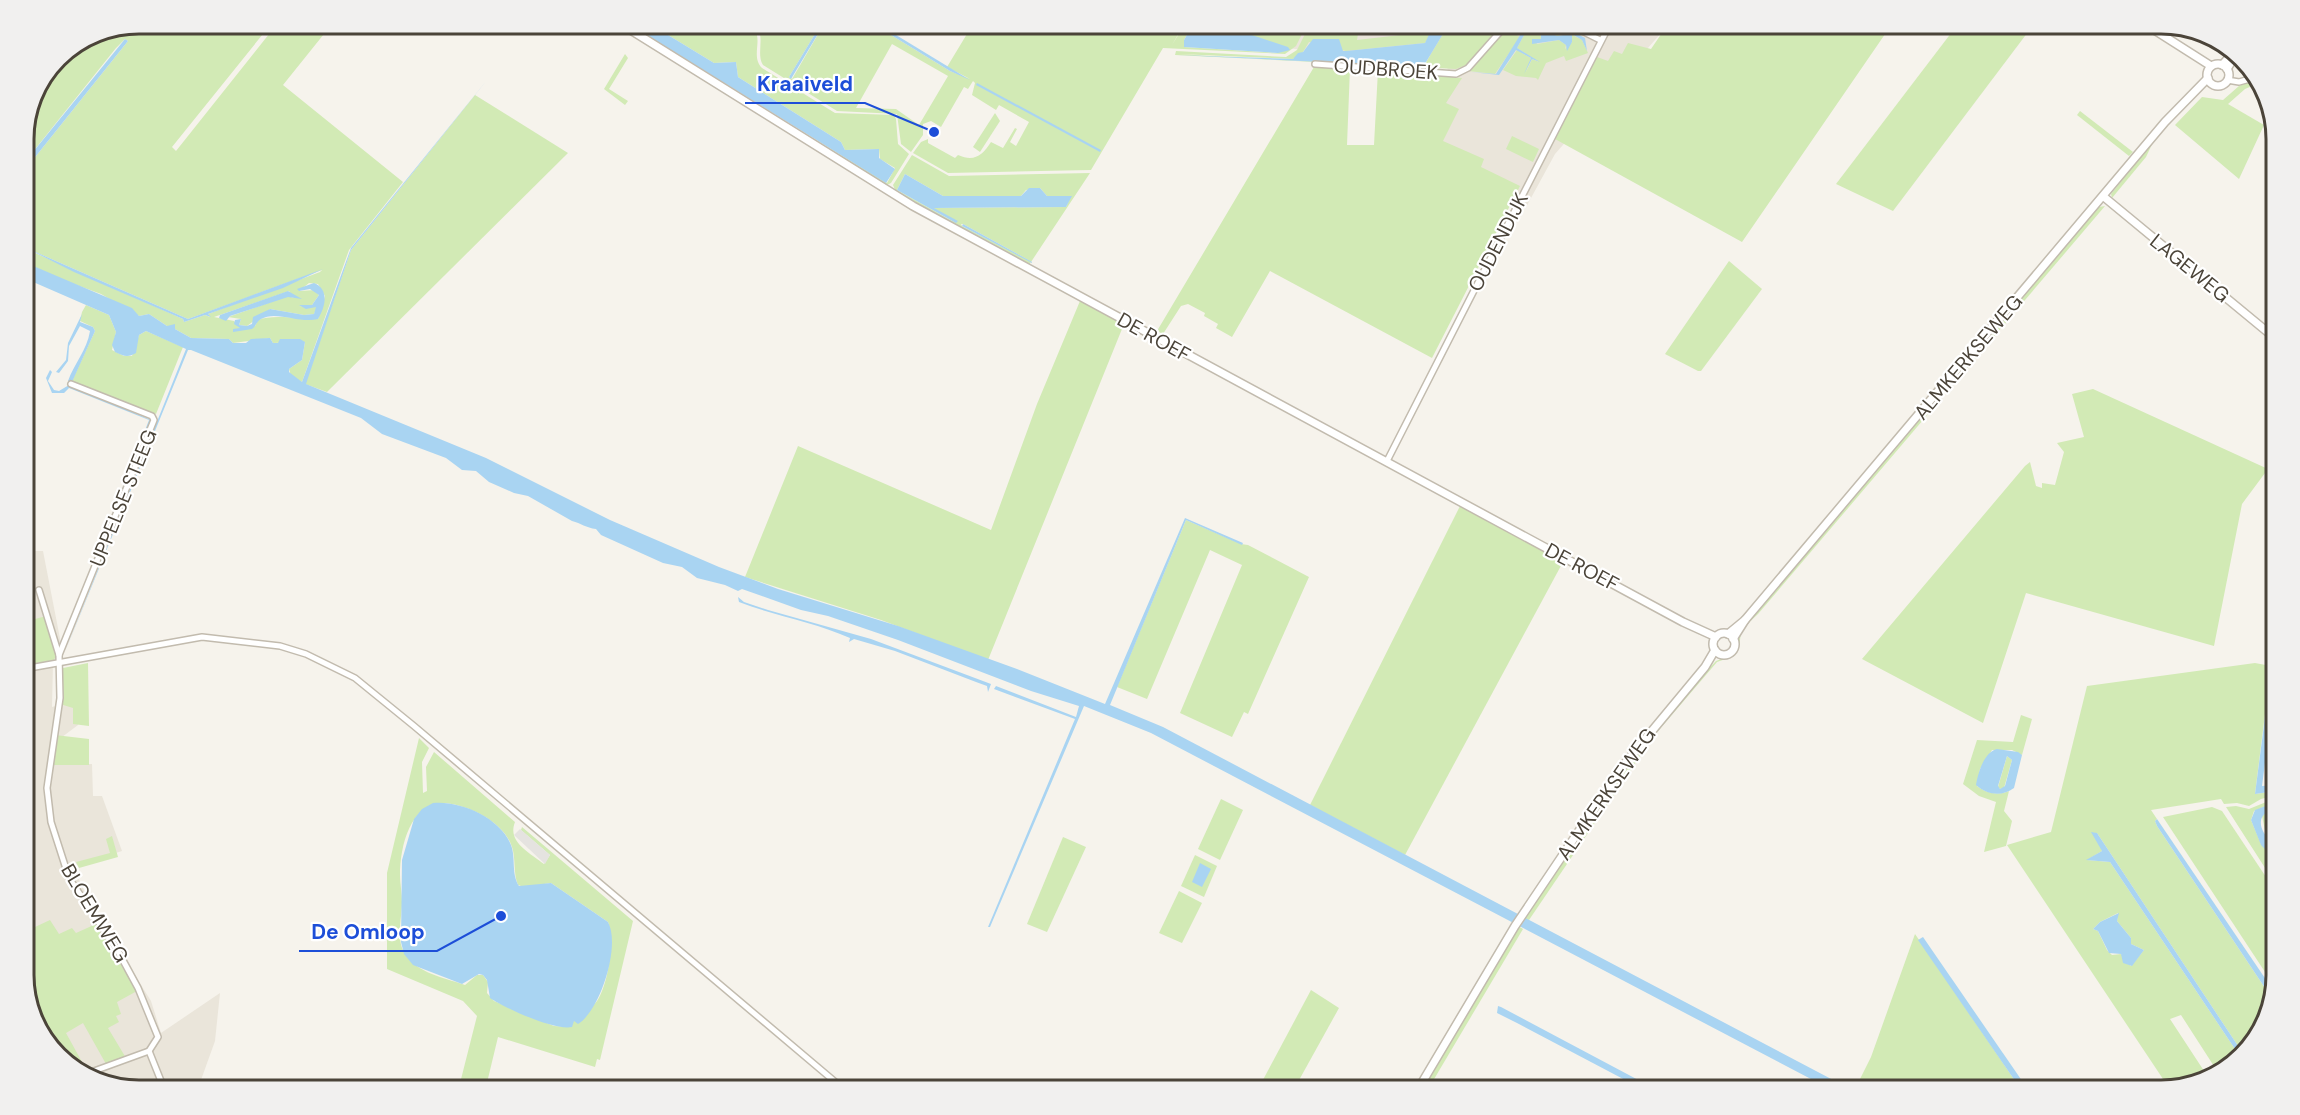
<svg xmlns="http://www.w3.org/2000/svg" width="2300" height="1115" font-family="'DM Sans',sans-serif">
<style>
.residential{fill:#eae5da}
.green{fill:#d2eab5;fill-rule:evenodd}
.parking{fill:#e5e3e0}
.water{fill:#a9d4f2;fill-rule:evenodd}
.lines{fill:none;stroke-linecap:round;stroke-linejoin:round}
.minor-casing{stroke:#c2bbae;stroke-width:8}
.tertiary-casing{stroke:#c2bbae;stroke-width:10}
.minor{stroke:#fff;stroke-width:5}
.tertiary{stroke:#fff;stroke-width:7}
.labels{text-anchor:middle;stroke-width:4.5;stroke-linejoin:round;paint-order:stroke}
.street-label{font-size:20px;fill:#4b4439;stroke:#fff}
.rim{fill:none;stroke:#4b4439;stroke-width:3}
.leader{fill:none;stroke:#1d4ed8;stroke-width:2}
.callout-dot{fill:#1d4ed8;stroke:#fff;stroke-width:2}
.callout-label{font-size:21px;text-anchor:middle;font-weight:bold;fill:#1d4ed8;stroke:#fff;stroke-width:4.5;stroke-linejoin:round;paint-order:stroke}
</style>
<rect width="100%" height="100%" fill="#f6f3ec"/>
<g class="residential">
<polygon points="1218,24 1669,24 1555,154 1525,209 1423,141 1450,91 1446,56 1331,54 1259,44"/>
<polygon points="24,551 43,551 63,654 53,663 52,707 73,701 78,725 58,740 54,764 92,764 93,796 102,796 122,851 73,867 92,907 151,1001 161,1033 220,993 215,1041 197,1091 139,1091 89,1079 44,1040 24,984"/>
</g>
<g class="green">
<path d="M148,24H271L172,147L176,151L277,24H332L283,85L403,182L349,250L302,382L291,376L289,369L302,360L305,342L273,343L270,338L233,343L229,339L191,338L175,329V326H167L149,314L139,316L101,294L63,280L24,262V248L183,319L184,322L205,315L210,317L208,314L320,272L322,270L188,319L24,247V171L128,41L125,39L116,48L24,163V132L58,57L95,33L124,31ZM309,283L318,284L325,296L318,319C300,319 272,314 258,320L255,326L233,331L241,328L234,321L214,317L289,291L294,298L288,296L228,317L241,319L239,325L247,326L270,309L304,315L314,314L317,307L299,306L312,305L319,295L315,290L299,291Z"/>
<path d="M625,24L887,183L895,168L880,159L879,149L845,150L841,142L738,77L736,62L714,63L650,24H689L700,29L755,30C762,42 751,57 762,68L835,113L894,115L896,119L898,144L909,154L891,183L885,186Z"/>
<path d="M693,24H821L789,77L792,79L824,24H873L950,71L970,79L947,67L973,24H1184L1172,45L1185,24H1193L1184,40V47L1278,53L1237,28L1240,24H1307L1296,46L1285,54L1163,48L1091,170L948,173L913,153L921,142L928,139V143L955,158L958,155C974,162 982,156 991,142L1003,148L1015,128L1017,129L1010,142L1016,146L1029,122L999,105L996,110L972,95L975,83L973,81L968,89L964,87L941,127L931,121L923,124V135L911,152L901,144L897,114L837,111L763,65C756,54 765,38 757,27H702ZM892,44L948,76L919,125L896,109L856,108Z"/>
<path d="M1310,24H1316L1313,32L1358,34L1357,40L1409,34L1415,24H1434L1435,27L1425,43L1346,51L1309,42L1303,52L1293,59L1178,54C1260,60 1341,61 1423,67L1449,24H1502L1466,65L1456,69L1175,55L1176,51L1286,57L1297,50Z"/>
<polygon points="1530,24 1553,24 1570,33 1557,36 1540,29 1541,39 1534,39 1537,44 1559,40 1566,45 1565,49 1572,42 1571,34 1582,40 1588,53 1566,61 1564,56 1546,63 1538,80 1536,78 1516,76 1503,70 1517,50 1531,58 1526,72 1532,59 1539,62 1517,48"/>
<polygon points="1572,24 1604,24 1596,35"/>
<polygon points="1668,24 1892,24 1742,242 1555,139 1597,57 1608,61 1614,51 1622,54 1628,43 1651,49"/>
<polygon points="1958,24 2034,24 1893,211 1836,184"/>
<polygon points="1505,28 1520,37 1495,74 1468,71"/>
<polygon points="625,54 628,58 609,89 628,101 625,105 604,89"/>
<polygon points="1314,67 1350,68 1347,145 1374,145 1378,70 1462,78 1446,103 1459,109 1443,141 1484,159 1481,167 1520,186 1432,358 1270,271 1232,337 1216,328 1218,324 1204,316 1205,313 1188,304 1181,306 1163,334 1157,331"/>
<polygon points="2257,78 2259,83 2245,89 2228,104 2264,125 2239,179 2175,125 2202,97 2223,100 2239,86"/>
<polygon points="475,95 568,153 327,392 305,384 351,250"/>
<polygon points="2080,111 2133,152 2129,156 2077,115"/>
<polygon points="995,113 1000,121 980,152 973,147"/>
<polygon points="1512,136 1539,149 1533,162 1506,149"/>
<polygon points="2154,140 2146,157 2112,198 2111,194"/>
<path d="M912,155L949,176L1090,173L1029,265L896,192L893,185ZM905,174L943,196H1021L1026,190L1040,188L1047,196H1071L1066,207L933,208L956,223L897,190ZM961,224H963L1032,262L962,226Z"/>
<polygon points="2105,206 1758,614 1742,629 2099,207"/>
<polygon points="1729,261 1762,289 1701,371 1698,371 1665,354"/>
<polygon points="1080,301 1124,324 988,660 881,620 745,577 798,446 991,530 1037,404"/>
<polygon points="86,305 109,315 116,332 112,350 124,356 132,356 139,335 146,331 183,347 156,414 72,381 95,331 93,327 80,321 82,312"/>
<polygon points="2093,389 2268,469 2242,504 2214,646 2026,593 1983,723 1862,659 2025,466 2030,462 2036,486 2042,488 2042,483 2055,485 2064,452 2057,443 2084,437 2072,394"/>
<polygon points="1460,506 1563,562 1405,855 1310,805"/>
<polygon points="1186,520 1241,544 1248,545 1309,577 1248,714 1244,712 1232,737 1180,713 1242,565 1210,550 1147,699 1117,687"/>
<polygon points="50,615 59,648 54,660 24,665 24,622"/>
<polygon points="1741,632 1739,648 1734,656 1717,662 1653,737 1651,736 1675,704 1716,661 1734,654"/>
<polygon points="88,663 89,726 73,724 73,708 60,704 63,668"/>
<path d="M2255,663L2271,666L2255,794L2276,791V795L2261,799L2249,806L2237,803L2224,804L2221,799L2151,810L2157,819L2155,821L2157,826L2271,997L2266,1020L2252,1029L2255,1037L2242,1052L2097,833L2102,851L2087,860L2110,862L2239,1055L2225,1072L2219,1074L2181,1015L2170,1019L2208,1077L2169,1088L2007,845L2051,832L2087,686ZM2118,913L2117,921L2131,938V944L2144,950L2131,966L2121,954L2112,955L2107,950L2098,931L2093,929L2100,922Z"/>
<path d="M2021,715L2032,719L2022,755L2012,750H1992L1980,769L1977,786C1986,793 1998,796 2009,791L2004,811L2012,821L2006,846L1984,852L1996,802L1979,796L1963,784L1977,740L2013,742Z"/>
<polygon points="55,735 89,739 89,765 51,765"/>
<path d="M419,738L429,748L422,762L423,793L427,791L426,767L434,752L515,822C507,842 529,852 544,864L550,855L521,830L522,827L633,921L600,1060L597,1059L595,1067L498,1037L485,1091H458L477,1016L463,1001L387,969V873ZM446,803C470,806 504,822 512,847C516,859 513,873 518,885L524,887L551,883L608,922C615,940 608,985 597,1001C592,1008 580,1017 572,1022V1027L554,1026L494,1001L487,993L488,982L483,975H477L465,985L459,983C440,977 414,971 404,952C396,939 402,917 402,902C402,893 400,884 400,875C400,845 411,801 446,803Z"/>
<polygon points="1647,742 1649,743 1529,920 1524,918 1635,754"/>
<polygon points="2007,756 2012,760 2004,788 2000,789 1998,787"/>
<polygon points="2276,798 2276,802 2254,811 2251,820 2261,844 2276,860 2276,885 2226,807 2236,806 2249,809"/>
<polygon points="1221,799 1243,810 1220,860 1198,849"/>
<polygon points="2212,807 2222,811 2276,892 2276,972 2270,975 2265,972 2163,817"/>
<polygon points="2276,809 2276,845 2266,835 2262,816 2265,811"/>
<polygon points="112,836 118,857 79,868 76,862 110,853 106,839"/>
<polygon points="1063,837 1086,847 1047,932 1027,924"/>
<polygon points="1195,855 1217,866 1204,897 1181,886"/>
<polygon points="1179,891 1202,903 1182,943 1159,933"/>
<polygon points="28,916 35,927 50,920 59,934 72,928 76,933 96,924 137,991 117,1002 121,1014 116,1016 119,1022 108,1028 126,1058 106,1064 83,1023 66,1033 87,1071 81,1073 44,1040 24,984 24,918"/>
<polygon points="1518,926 1523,929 1427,1091 1420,1091"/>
<polygon points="1915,934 2022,1091 1854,1091 1871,1057"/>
<polygon points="1311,990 1339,1008 1293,1091 1257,1091"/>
</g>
<polygon class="parking" points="520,829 550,855 545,864 514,835"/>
<g class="water">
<polygon points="629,24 650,24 714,63 736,62 738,77 841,142 845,150 879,149 879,158 895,169 886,183"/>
<polygon points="821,24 824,24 791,79 789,77"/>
<polygon points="873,24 878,24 970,80 950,71"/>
<polygon points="1193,24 1240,24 1237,30 1288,47 1290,50 1278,53 1184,47 1184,40"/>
<polygon points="1434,24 1449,24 1423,67 1178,55 1293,59 1298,53 1303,52 1313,39 1339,39 1343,51 1346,51 1425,43"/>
<polygon points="1527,24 1530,24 1517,48 1540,62 1532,59 1524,74 1531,58 1516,50 1499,75 1471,72 1496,74"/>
<polygon points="1553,24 1560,24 1585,38 1587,51 1582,40 1572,34 1572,42 1567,51 1566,45 1559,40 1532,44 1532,39 1541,39 1541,28 1557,36 1569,34"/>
<polygon points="125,39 128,41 24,171 24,163"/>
<path d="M487,80L351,250L306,384L486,458L610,520L719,567L778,589L898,626L1017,669L1105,704L1185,518L1243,543L1242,545L1186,520L1110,705L1163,727L1854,1091L1830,1089L1151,733L1084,706L990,927H988L1075,719L994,689L996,686L1076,717L1079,706L1031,691L898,640L828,616L801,610L742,589L738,591L725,585L697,578L682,567L663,563L601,535L596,529C586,528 581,523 572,521L528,496L514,493L489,482L476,471L462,470L446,458L382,434L361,418L191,350H188L65,652L186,349L146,331L139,335L136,353C128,358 123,356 115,352L112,345L116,332L109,315L24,278V262L132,308L139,316L149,314L167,326L175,324V329L191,338L229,339L233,343H246L251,339L270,338L273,343H278L280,339H300L305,342L302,360L289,369V372L302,382L351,248Z"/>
<polygon points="977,83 1101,150 1100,152 976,85"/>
<polygon points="905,174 943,196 1021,196 1029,188 1040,188 1047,196 1072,196 1066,207 934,208 958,221 956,223 897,190"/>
<polygon points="963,224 1032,262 1032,263 962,226"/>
<polygon points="24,247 188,319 323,269 283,288 208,314 211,317 205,315 184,322 183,319 74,272"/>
<path d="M314,283C329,289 326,306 318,319C300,324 276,310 261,319C257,321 256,326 252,329L233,332V329L240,328L234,324L235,320L241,319L239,325L247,326L252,324L253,317L270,309L304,315L314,314L316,307L306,309L299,305H312L319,295L310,289L299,291L297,289Z"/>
<polygon points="288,291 302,299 288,297 230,316 226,321 219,318 220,315"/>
<path d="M82,314L80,322L93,327L95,331L72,382L68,381C74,364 87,350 90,331L80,326L69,346L68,361L59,373L56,372L66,360L68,343Z"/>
<polygon points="50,370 52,372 48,381 54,390 59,391 69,385 151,420 62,643 149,420 69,388 64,393 52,393 46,378"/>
<path d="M738,597L744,602L768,610L871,639L991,684L988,692L987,686L976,682L895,651L854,639L849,642L850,638C815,622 775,616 739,602Z"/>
<polygon points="2271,671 2276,671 2276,678 2262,786 2276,785 2276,791 2255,794"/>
<path d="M1997,749L2018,752L2022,755L2014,788C2002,797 1987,795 1976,785C1978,773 1984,752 1997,749ZM2007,756L2012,760L2005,786L2000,789L1998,786Z"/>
<path d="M2276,802V809C2252,813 2260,835 2276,845V860L2261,845L2251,820L2255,810Z"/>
<path d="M433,803C460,800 501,818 511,845C516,858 511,874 519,886L551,883L608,922C621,946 600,1011 578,1024L574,1021L572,1027C555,1031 505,1008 490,998L487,980L483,975L479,974L462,984L413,965L404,954L401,942L402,860L414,819L422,809Z"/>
<polygon points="2157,819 2273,990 2271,997 2157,826 2155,821"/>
<polygon points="2091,832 2097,833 2242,1052 2239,1055 2110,862 2086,860 2102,851"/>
<polygon points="1200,863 1211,869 1202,887 1192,882"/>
<polygon points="2119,913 2117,921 2131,938 2131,944 2144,950 2132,966 2123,963 2121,954 2109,953 2098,931 2093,929 2100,922"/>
<polygon points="1923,937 2029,1091 2022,1091 1918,940"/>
<polygon points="1498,1006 1501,1007 1659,1091 1646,1091 1517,1023 1497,1013"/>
</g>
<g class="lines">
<defs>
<g id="minor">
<polyline points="1568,24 1600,40"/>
<polyline points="1315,64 1456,74 1468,68 1507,24"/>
<polyline points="2227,80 2239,82 2257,77"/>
<polyline points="71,384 152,416 154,420 59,655 60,698 47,788 51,822 69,878 119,953 138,988 158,1037 149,1051 83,1075"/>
<polyline points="1387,461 1610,24"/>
<polyline points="39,590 59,655"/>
<polyline points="24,669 202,637 280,646 306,654 355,678 414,726 846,1091"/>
<polyline points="149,1051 165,1091"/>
</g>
<g id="tertiary">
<polyline points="621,24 913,206 1683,622 1716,637"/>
<polyline points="2145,24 2211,66"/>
<polyline points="113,29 141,24"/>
<circle cx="2218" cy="75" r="11"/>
<polyline points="2222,65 2232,54"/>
<polyline points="2227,69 2235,56"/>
<polyline points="2104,197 2276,339"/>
<polyline points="1745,620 2165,122 2208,78"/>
<circle cx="1724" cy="644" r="11"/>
<polyline points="1728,634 1745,620 1733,639"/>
<polyline points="1417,1091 1515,926 1622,767 1705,667 1715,650"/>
</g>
</defs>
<use href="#minor" class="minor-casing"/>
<use href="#tertiary" class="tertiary-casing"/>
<use href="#minor" class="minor"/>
<use href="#tertiary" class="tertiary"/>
</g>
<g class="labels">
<g class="street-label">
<text transform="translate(1386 69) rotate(4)" y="7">OUDBROEK</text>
<text transform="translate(1498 242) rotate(-63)" y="7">OUDENDIJK</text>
<text transform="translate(2190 268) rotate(39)" y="7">LAGEWEG</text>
<text transform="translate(1154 337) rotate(29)" y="7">DE ROEF</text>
<text transform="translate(1968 357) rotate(-50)" y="7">ALMKERKSEWEG</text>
<text transform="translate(123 498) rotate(-68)" y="7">UPPELSE STEEG</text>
<text transform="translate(1582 567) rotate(28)" y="7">DE ROEF</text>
<text transform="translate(1606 794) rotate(-55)" y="7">ALMKERKSEWEG</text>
<text transform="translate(95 913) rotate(59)" y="7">BLOEMWEG</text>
</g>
</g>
<path d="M0 0H2300V1115H0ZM139 34H2161A105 105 0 0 1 2266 139V975A105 105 0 0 1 2161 1080H139A105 105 0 0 1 34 975V139A105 105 0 0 1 139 34Z" fill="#f1f0ef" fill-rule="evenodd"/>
<path class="rim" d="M139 34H2161A105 105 0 0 1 2266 139V975A105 105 0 0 1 2161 1080H139A105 105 0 0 1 34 975V139A105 105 0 0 1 139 34Z"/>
<path class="leader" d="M934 132L865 103H745M501 916L437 951H299"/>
<g class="callout-dot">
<circle cx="934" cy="132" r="6"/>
<circle cx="501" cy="916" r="6"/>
</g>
<g class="callout-label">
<text x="805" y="91">Kraaiveld</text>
<text x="368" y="939">De Omloop</text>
</g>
</svg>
